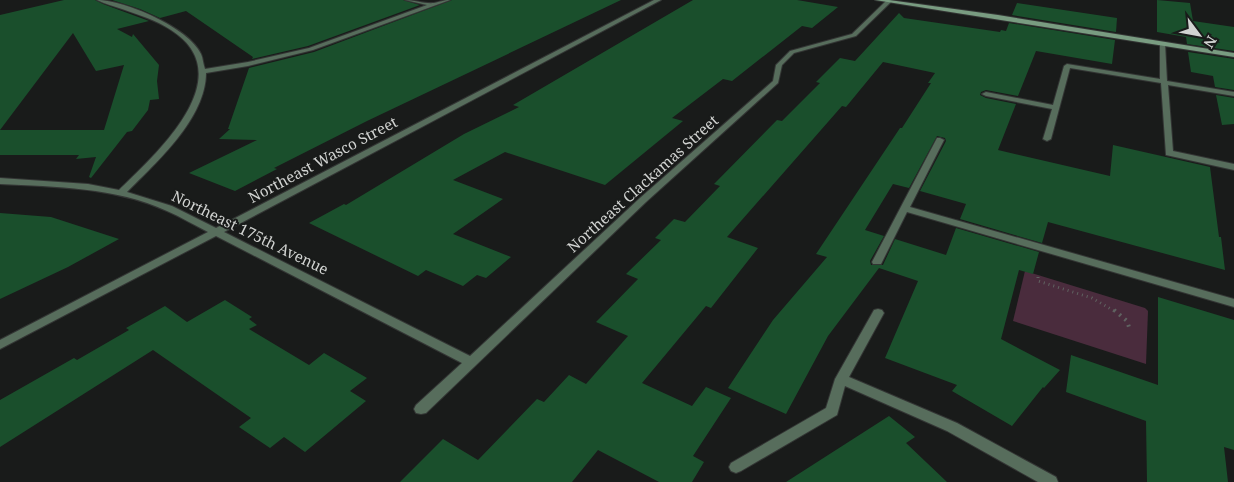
<svg xmlns="http://www.w3.org/2000/svg" width="1234" height="482" font-family="'Noto Serif',serif">
<style>
.green{fill:#4a2c3d}
.building{fill:#1a4f2c}
.lines{fill:none;stroke-linecap:round;stroke-linejoin:round}
.lane-casing{stroke:#333534;stroke-width:2}
.street-casing{stroke:#333534;stroke-width:2}
.secondary-casing{stroke:#333534;stroke-width:2}
.path-far1{stroke:#606261;stroke-width:3;stroke-dasharray:1 4;stroke-linecap:butt}
.path{stroke:#606261;stroke-width:4;stroke-dasharray:2 5;stroke-linecap:butt}
.lane{fill:#576d5c;fill-rule:evenodd}
.street{fill:#576d5c;fill-rule:evenodd}
.secondary{fill:#799c81;fill-rule:evenodd}
.labels{text-anchor:middle;stroke-width:4;stroke-linejoin:round;paint-order:stroke}
.street-label{font-size:15px;fill:#d1d3d1;stroke:#191b1a}
</style>
<rect width="100%" height="100%" fill="#191b1a"/>
<polygon class="green" points="1025,271 1145,308 1148,311 1146,364 1013,321"/>
<g class="building">
<polygon points="64,0 95,0 103,4 149,21 117,29 132,37 133,34 159,65 157,81 159,99 150,100 148,110 132,131 127,132 91,178 89,177 96,157 76,159 79,155 0,155 0,130 104,130 124,65 96,71 73,33 0,130 0,15"/>
<polygon points="112,0 403,0 420,5 308,46 252,59 253,57 186,11 160,18 140,9"/>
<polygon points="452,0 621,0 367,121 274,168 277,169 235,191 189,173 257,140 219,139 230,129 228,129 249,68 314,52"/>
<polygon points="693,0 797,0 838,7 812,28 802,26 732,81 723,79 672,118 683,121 605,185 505,152 453,180 503,199 453,234 511,257 486,278 477,275 463,286 426,270 418,276 309,223 344,204 346,205 464,134 519,107 513,105"/>
<polygon points="1157,0 1190,3 1193,21 1234,27 1234,51 1187,44 1186,37 1157,32"/>
<polygon points="1017,3 1117,18 1116,32 1012,15"/>
<polygon points="899,13 904,18 1000,32 1001,30 1006,31 1009,23 1115,40 1112,64 1036,51 1018,96 986,90 981,92 980,95 986,98 1016,104 998,150 1110,176 1113,145 1210,167 1219,237 1221,237 1225,270 1048,222 1042,243 960,219 966,204 920,191 946,141 945,138 937,136 909,188 893,184 865,230 884,236 870,261 871,265 883,265 895,239 946,255 956,228 1039,252 1033,274 1019,270 1001,339 1060,370 1044,388 1043,387 1012,426 952,391 957,385 885,358 918,281 879,268 828,336 786,414 728,388 773,320 827,257 816,254 900,128 902,128 931,83 928,83 935,73 883,62 846,107 842,106 727,237 758,248 711,308 706,306 642,383 692,406 706,387 731,398 693,456 704,462 692,482 659,482 598,450 572,482 400,482 443,439 478,460 537,399 544,402 569,375 586,384 628,336 596,322 638,279 626,274 661,240 655,238 674,219 685,222 720,186 714,184 777,120 782,121 820,83 816,82 840,58 855,61"/>
<polygon points="1188,52 1234,59 1234,90 1215,87 1213,76 1191,72"/>
<polygon points="1216,95 1234,98 1234,124 1222,125"/>
<polygon points="0,213 51,217 119,239 68,267 0,299"/>
<polygon points="1158,297 1234,320 1234,450 1224,447 1228,482 1147,482 1146,421 1066,392 1071,355 1158,385"/>
<polygon points="225,300 252,317 249,319 257,325 249,329 309,365 324,353 367,378 350,391 366,401 305,452 284,437 270,448 239,427 251,418 153,350 0,447 0,400 74,358 77,360 129,330 126,328 165,306 187,322"/>
<polygon points="889,416 915,437 906,443 947,482 786,482"/>
</g>
<g class="lines">
<defs>
<g id="lane">
<polygon points="1160,42 1165,43 1167,81 1234,92 1234,96 1168,85 1173,151 1234,164 1234,170 1166,155 1161,83 1070,68 1051,139 1047,141 1043,139 1052,109 986,96 982,94 986,92 1053,105 1064,66 1067,64 1160,79"/>
<polygon points="937,138 940,138 944,140 910,207 1234,299 1234,307 907,212 881,264 873,264 872,262"/>
<polygon points="878,309 882,310 884,313 849,377 957,423 1056,477 1058,482 1038,482 947,431 845,386 837,415 741,471 736,473 731,471 729,467 731,463 826,408 835,379 874,310"/>
</g>
<path id="street" d="M97,0C125,0 189,28 201,54C203,58 203,64 205,69L248,62L309,48L427,5L405,0C414,0 425,4 434,3C440,2 443,0 450,0L313,50L248,66L206,73C206,118 157,162 127,192L172,206L216,228L654,0H661L224,232L470,356L640,198L773,81L776,65L790,51L852,34L887,0L892,1L856,36L794,53L782,65L778,83L646,202L426,413L421,414L416,413L414,409L416,405L462,363L216,236L0,349V340L208,232C194,225 181,217 167,211C115,187 56,187 0,184V178L88,184L119,190C156,154 243,76 171,30C156,20 139,15 122,9C114,6 105,4 97,0Z"/>
<polygon id="secondary" points="875,0 889,0 998,15 1234,53 1234,57"/>
</defs>
<use href="#lane" class="lane-casing"/>
<use href="#street" class="street-casing"/>
<use href="#secondary" class="secondary-casing"/>
<polyline class="path-far1" points="1038,277 1038,281 1092,298 1116,312"/>
<polyline class="path" points="1114,310 1127,321 1130,330"/>
<use href="#lane" class="lane"/>
<use href="#street" class="street"/>
<use href="#secondary" class="secondary"/>
</g>
<g class="labels">
<g class="street-label">
<text transform="translate(323 160) rotate(-28)" y="5">Northeast Wasco Street</text>
<text transform="translate(643 184) rotate(-42)" y="5">Northeast Clackamas Street</text>
<text transform="translate(250 233) rotate(26)" y="5">Northeast 175th Avenue</text>
</g>
</g>
<g transform="translate(1199 35) rotate(122)" stroke="#191b1a" stroke-width="4" paint-order="stroke">
<path d="M0-4L9 19L0 12L-9 19Z" fill="#d1d3d1"/>
<text y="-8" font-size="14" font-weight="bold" text-anchor="middle" fill="#d1d3d1">N</text>
</g>
</svg>
